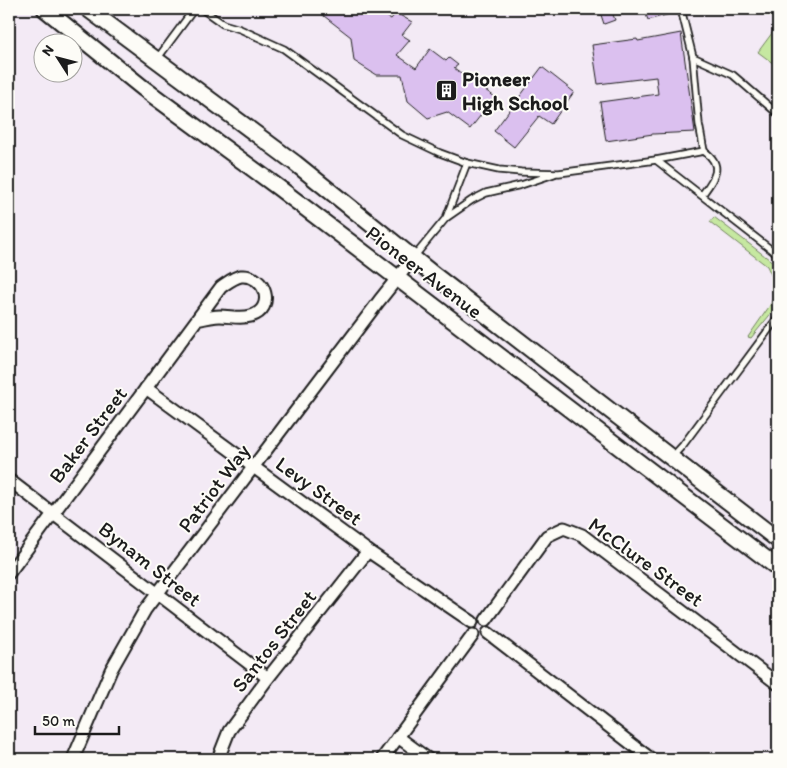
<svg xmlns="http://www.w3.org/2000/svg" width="787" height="768" font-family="Itim,sans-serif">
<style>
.green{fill:#c6e8a1;stroke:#71825e}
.building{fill:#dbc0ef;stroke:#1c1c1c}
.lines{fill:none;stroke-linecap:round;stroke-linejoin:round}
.service-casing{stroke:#1c1c1c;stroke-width:9}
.minor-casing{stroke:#1c1c1c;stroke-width:15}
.tertiary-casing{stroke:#1c1c1c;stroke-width:19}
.service{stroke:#fdfcf7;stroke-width:5.5}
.minor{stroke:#fdfcf7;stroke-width:11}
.tertiary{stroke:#fdfcf7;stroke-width:15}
.labels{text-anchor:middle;stroke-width:4;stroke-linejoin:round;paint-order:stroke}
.poi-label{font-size:21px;font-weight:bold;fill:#1c1c1c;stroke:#fdfcf7;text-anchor:start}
.street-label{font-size:21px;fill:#1c1c1c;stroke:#fdfcf7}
</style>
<rect width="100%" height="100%" fill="#f3eaf5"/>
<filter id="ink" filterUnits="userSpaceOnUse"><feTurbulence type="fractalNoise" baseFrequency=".02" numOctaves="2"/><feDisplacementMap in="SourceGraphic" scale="10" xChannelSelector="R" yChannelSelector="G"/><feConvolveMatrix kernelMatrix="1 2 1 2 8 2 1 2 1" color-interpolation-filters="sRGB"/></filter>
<g filter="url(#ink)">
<g class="green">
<polygon points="778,25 778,67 758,52"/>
<polygon points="714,217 778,266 778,305 751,338 748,337 771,304 775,291 773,279 767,266 710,222"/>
</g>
<g class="building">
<polygon points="315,9 375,9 391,19 396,13 412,22 402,35 410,40 397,55 416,68 430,49 446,61 449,58 458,65 454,68 495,97 470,129 447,112 428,118 408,101 402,75 376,75 354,61 351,37"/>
<polygon points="599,9 611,9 615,20 604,24"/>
<polygon points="644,9 676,9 677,12 648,20"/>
<polygon points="681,33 695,132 653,134 606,141 600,102 658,94 656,77 598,84 592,45 637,39 638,41"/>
<polygon points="542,67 574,92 551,124 539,116 514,147 494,131"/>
</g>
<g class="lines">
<defs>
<g id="service">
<polyline points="202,9 223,24 240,29 284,49 402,135 440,153 467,163 499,170 521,172 559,173 656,160 778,255"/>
<polyline points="681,9 693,57 699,124 704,151"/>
<polyline points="693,57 733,75 778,114"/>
<polyline points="157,59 194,9"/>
<path d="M656,160L704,151C725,166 714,179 702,195"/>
<polyline points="446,218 472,200 486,193 521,185 554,174"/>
<polyline points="414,257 446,218 467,163"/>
<polyline points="672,457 683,445 778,317"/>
</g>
<g id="minor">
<polyline points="146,388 368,551 472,622"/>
<polyline points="9,480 268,678"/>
<path d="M9,573L221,287C227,283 234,277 241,276C266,274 276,309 251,316C241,319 230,316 220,316C213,316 205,318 197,320"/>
<polyline points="486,620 547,536 564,528 582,535 778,684"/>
<polyline points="488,633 651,759"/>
<polyline points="398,737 428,759"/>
<polyline points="73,759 111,670 145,610 379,301 414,257"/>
<polyline points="218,759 229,731 268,678 368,551"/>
<polyline points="382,759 473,635"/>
</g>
<g id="tertiary">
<polyline points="45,9 143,88 279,188 778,568"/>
<polyline points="88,9 295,163 433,274 778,540"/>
</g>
</defs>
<use href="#service" class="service-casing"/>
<use href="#minor" class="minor-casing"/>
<use href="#tertiary" class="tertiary-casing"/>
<use href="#service" class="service"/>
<use href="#minor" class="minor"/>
<use href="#tertiary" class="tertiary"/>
</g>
</g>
<defs>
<symbol id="building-square" viewBox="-11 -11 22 22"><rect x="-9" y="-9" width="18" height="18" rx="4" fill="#1c1c1c" stroke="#fdfcf7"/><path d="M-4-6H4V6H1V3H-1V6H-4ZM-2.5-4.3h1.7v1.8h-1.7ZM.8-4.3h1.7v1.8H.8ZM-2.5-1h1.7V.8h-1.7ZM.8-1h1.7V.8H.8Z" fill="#fff"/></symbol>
</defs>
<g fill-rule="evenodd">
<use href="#building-square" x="434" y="78" width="25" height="25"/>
</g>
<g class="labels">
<g class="poi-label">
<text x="462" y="86">Pioneer<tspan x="462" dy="24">High School</tspan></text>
</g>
<g class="street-label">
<text transform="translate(424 272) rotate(37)" y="7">Pioneer Avenue</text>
<text transform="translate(88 435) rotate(-53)" y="7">Baker Street</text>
<text transform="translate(214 488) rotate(-53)" y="7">Patriot Way</text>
<text transform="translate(319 491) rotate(36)" y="7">Levy Street</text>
<text transform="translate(646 562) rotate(36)" y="7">McClure Street</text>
<text transform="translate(150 564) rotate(38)" y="7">Bynam Street</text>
<text transform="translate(274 641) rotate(-52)" y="7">Santos Street</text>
</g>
</g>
<rect width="787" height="768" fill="none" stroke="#fdfcf7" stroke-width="30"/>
<rect x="15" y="15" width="757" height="738" fill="none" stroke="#1c1c1c" stroke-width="2" filter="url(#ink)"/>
<g transform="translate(58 58) rotate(306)"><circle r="24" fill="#fdfcf7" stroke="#a3a29f"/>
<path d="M0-4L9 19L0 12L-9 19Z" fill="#1c1c1c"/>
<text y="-8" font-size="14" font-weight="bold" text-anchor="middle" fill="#1c1c1c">N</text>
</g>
<path d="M35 726v8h84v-8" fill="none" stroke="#1c1c1c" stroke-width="2.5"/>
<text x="42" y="726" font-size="15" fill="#1c1c1c" stroke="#fdfcf7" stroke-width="4" paint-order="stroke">50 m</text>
</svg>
